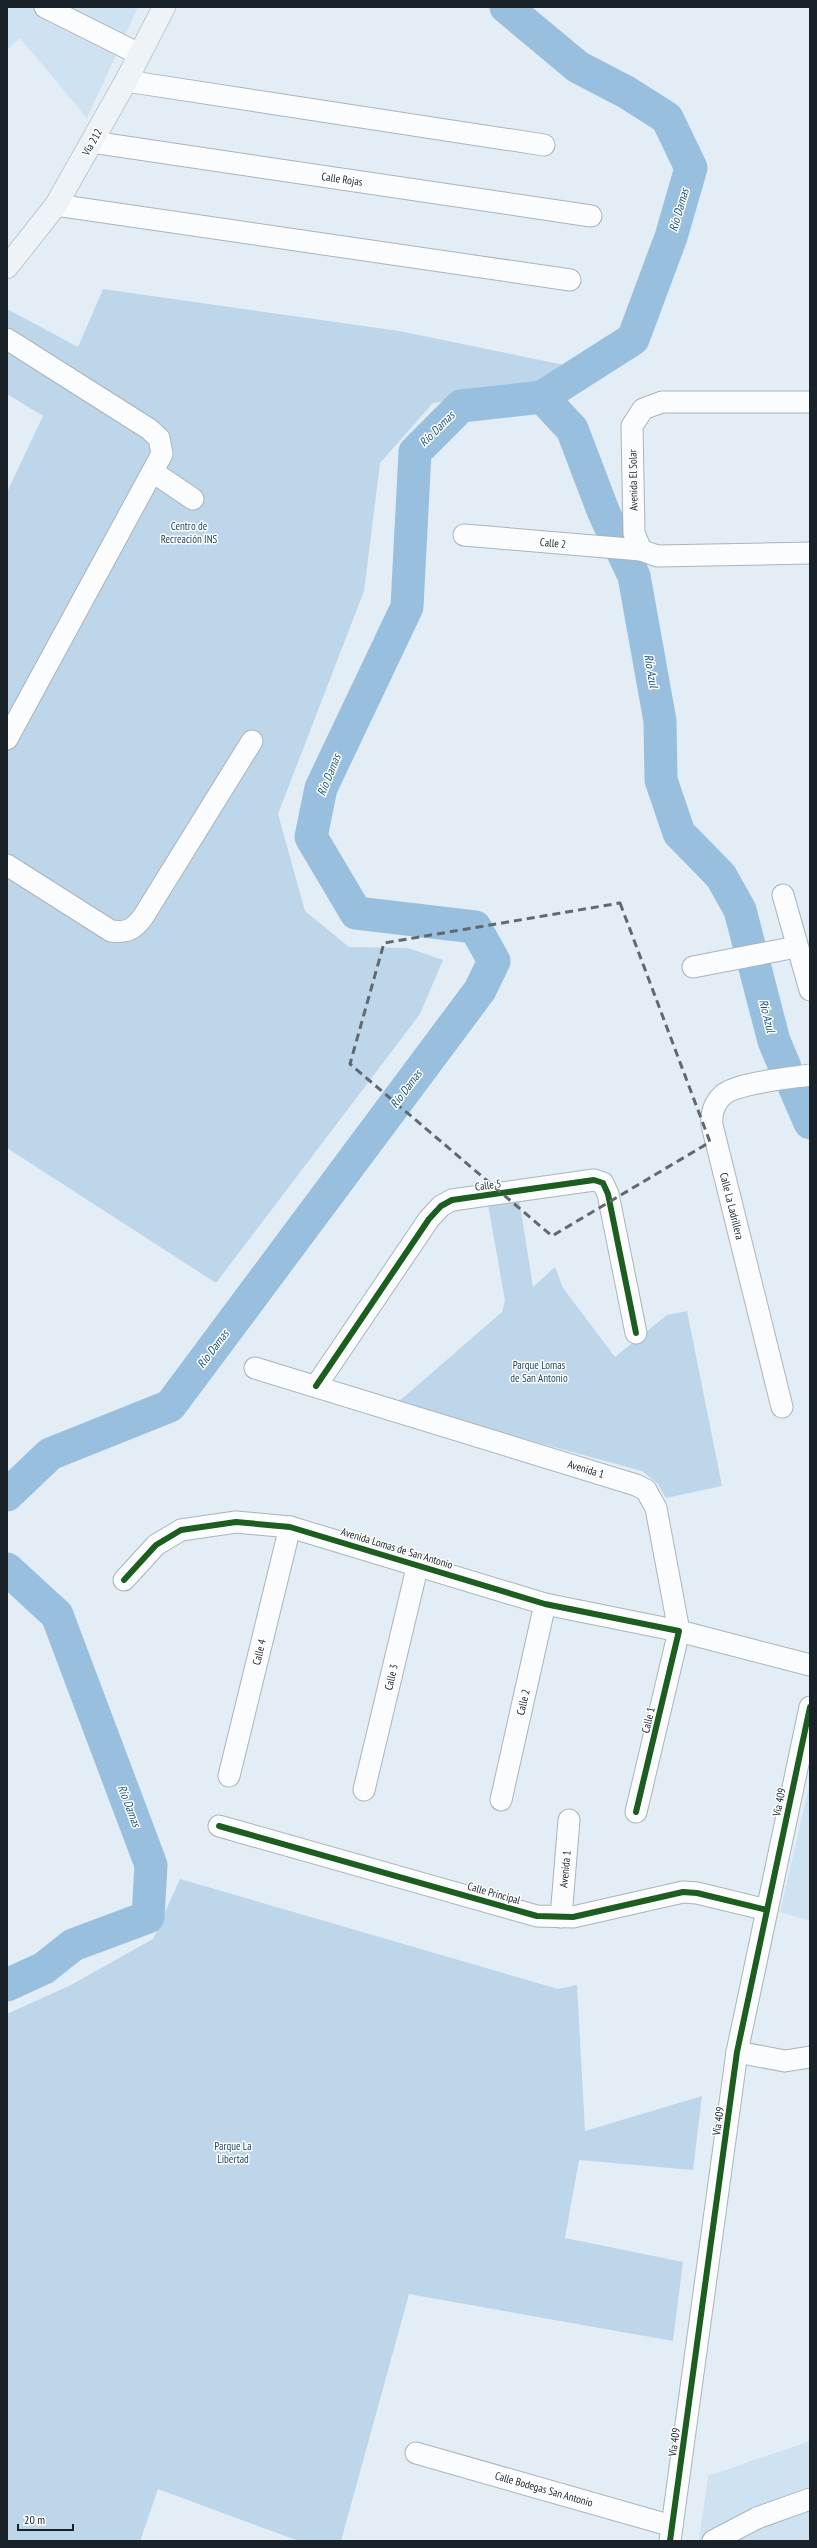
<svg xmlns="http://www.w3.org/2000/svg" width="817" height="2548" font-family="'PT Sans Narrow',sans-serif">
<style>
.built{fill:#cfe2f1}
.green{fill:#bdd6ea}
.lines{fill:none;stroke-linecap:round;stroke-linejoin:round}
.river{stroke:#98c0de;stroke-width:33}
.minor-casing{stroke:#aab4bb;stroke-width:23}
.major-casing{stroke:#c2c8cd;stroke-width:24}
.minor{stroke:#fbfcfe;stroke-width:21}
.major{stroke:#eef3f7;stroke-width:22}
.cycleway-casing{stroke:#fff;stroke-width:8}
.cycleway{stroke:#1b5e20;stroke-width:6}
.marked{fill:none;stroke:#5f6971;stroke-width:3;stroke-dasharray:8 5;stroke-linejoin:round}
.labels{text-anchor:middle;stroke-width:3;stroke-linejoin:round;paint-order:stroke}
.street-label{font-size:11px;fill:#192229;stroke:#fff}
.park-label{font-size:11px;fill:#163f5a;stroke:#fff}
.water-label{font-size:12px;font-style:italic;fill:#19557b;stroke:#fff}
</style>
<rect width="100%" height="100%" fill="#e2edf6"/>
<g class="built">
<polygon points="7,7 138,7 87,118 20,38 7,50"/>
<polygon points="810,1783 810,1921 780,1912"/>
<polygon points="810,2441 810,2541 699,2541 708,2476"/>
</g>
<g class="green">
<polygon points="103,289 399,331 569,366 539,387 433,403 380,463 364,591 278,814 305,911 349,947 408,948 443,960 420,1014 216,1283 7,1148 7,492 43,416 7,394 7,309 78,347"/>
<polygon points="519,1199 533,1287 555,1267 563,1288 615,1357 667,1315 687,1311 722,1486 666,1498 658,1484 642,1471 396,1404 502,1312 505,1301 488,1204"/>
<polygon points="180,1879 558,1989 577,1985 585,2131 702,2096 693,2170 579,2160 565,2238 683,2262 673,2341 409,2294 341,2541 299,2541 158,2489 140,2541 7,2541 7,2014 71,1985 153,1939"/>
</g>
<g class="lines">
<g class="river">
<polyline points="542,397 572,429 604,513 634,576 660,721 661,780 679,833 721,876 740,910 749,945"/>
<polyline points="754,964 774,1041 785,1067"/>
<polyline points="794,1086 810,1123"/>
<polyline points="7,1495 50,1454 170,1406 480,990 494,961 475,927 356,913 311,837 321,788 407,607 415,452 461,406 542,397 633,339 671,237 691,168 667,118 626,92 578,67 506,7"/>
<polyline points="7,1569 57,1615 151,1865 148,1917 73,1945 44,1968 7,1985"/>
</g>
<defs>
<g id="minor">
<polyline points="45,7 139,54"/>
<polyline points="126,81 544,145"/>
<polyline points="92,142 591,216"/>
<polyline points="56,205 570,280"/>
<polyline points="7,339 149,429 159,438 162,454 7,739"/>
<polyline points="810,402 662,402 643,409 632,426 634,533 641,550 657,556 810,553"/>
<polyline points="153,472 193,499"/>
<polyline points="464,535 641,550"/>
<path d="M7,865L111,931C127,933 133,930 143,917L252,741"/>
<polyline points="783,895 810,990"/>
<polyline points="693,967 796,947"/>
<polyline points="255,1368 636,1485 646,1490 656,1508 679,1631 810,1665"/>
<polyline points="316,1386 429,1219 441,1206 452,1200 594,1180 603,1183 608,1194 636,1333"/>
<path d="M782,1407L712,1125C711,1114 713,1104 723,1095C736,1083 790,1078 810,1075"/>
<polyline points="124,1580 156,1545 181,1530 236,1522 290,1527 545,1604 679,1631 636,1812"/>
<polyline points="229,1776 290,1527"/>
<polyline points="364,1790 418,1564"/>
<polyline points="501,1800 545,1604"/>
<polyline points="219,1826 537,1916 573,1917 683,1892 697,1893 767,1910"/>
<polyline points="561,1917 569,1820"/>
<polyline points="737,2052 785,2061 810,2057"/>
<polyline points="416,2453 672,2526"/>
<polyline points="670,2541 737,2052 810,1707"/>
<polyline points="713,2541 757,2518 810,2499"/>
</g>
<polyline id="major" points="7,267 56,205 126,81 164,7"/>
</defs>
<use href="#minor" class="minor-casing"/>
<use href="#major" class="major-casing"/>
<use href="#minor" class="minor"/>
<use href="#major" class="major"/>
<defs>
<g id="cycleway">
<polyline points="316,1386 429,1219 441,1206 452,1200 594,1180 603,1183 608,1194 636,1333"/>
<polyline points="124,1580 156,1545 181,1530 236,1522 290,1527 545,1604 679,1631 636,1812"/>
<polyline points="219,1826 537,1916 573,1917 683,1892 697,1893 767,1910"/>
<polyline points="670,2541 737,2052 810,1707"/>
</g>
</defs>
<use href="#cycleway" class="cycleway-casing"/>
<use href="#cycleway" class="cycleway"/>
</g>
<path class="marked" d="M620,903L710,1142L552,1236L350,1064L384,943Z"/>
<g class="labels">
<g class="street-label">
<text transform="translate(92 142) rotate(-61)" y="4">Vía 212</text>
<text transform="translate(342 179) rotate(8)" y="4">Calle Rojas</text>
<text transform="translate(633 480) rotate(-91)" y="4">Avenida El Solar</text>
<text transform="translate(553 543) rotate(5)" y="4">Calle 2</text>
<text transform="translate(488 1185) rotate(-8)" y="4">Calle 5</text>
<text transform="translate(732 1206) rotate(76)" y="4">Calle La Ladrillera</text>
<text transform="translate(586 1469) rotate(17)" y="4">Avenida 1</text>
<text transform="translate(397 1548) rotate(17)" y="4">Avenida Lomas de San Antonio</text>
<text transform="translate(259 1652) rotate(-76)" y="4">Calle 4</text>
<text transform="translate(391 1677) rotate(-77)" y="4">Calle 3</text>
<text transform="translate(523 1702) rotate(-77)" y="4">Calle 2</text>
<text transform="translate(648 1720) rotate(-77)" y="4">Calle 1</text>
<text transform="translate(779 1802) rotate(-78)" y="4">Vía 409</text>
<text transform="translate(565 1869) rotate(-85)" y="4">Avenida 1</text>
<text transform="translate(494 1893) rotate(16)" y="4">Calle Principal</text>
<text transform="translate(718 2121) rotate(-82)" y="4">Vía 409</text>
<text transform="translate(674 2442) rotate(-82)" y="4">Vía 409</text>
<text transform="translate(544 2489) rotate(16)" y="4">Calle Bodegas San Antonio</text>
</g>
<g class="park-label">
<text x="189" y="530">Centro de<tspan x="189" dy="13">Recreación INS</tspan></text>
<text x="539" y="1369">Parque Lomas<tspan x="539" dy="13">de San Antonio</tspan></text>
<text x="233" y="2150">Parque La<tspan x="233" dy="13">Libertad</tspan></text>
</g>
<g class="water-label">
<text transform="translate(679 210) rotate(-74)" y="4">Río Damas</text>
<text transform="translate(437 429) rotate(-45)" y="4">Río Damas</text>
<text transform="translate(651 671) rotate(80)" y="4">Río Azul</text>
<text transform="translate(329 775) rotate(-68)" y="4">Río Damas</text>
<text transform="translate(767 1016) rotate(76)" y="4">Río Azul</text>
<text transform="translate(406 1089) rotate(-53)" y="4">Río Damas</text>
<text transform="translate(213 1349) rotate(-53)" y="4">Río Damas</text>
<text transform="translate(129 1806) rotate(69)" y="4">Río Damas</text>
</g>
</g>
<rect width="817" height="2548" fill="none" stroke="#192229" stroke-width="16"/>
<path d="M18 2524v6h55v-6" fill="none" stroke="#192229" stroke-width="2"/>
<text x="24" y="2524" font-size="12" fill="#192229" stroke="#ffffff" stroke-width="3" paint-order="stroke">20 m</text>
</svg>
